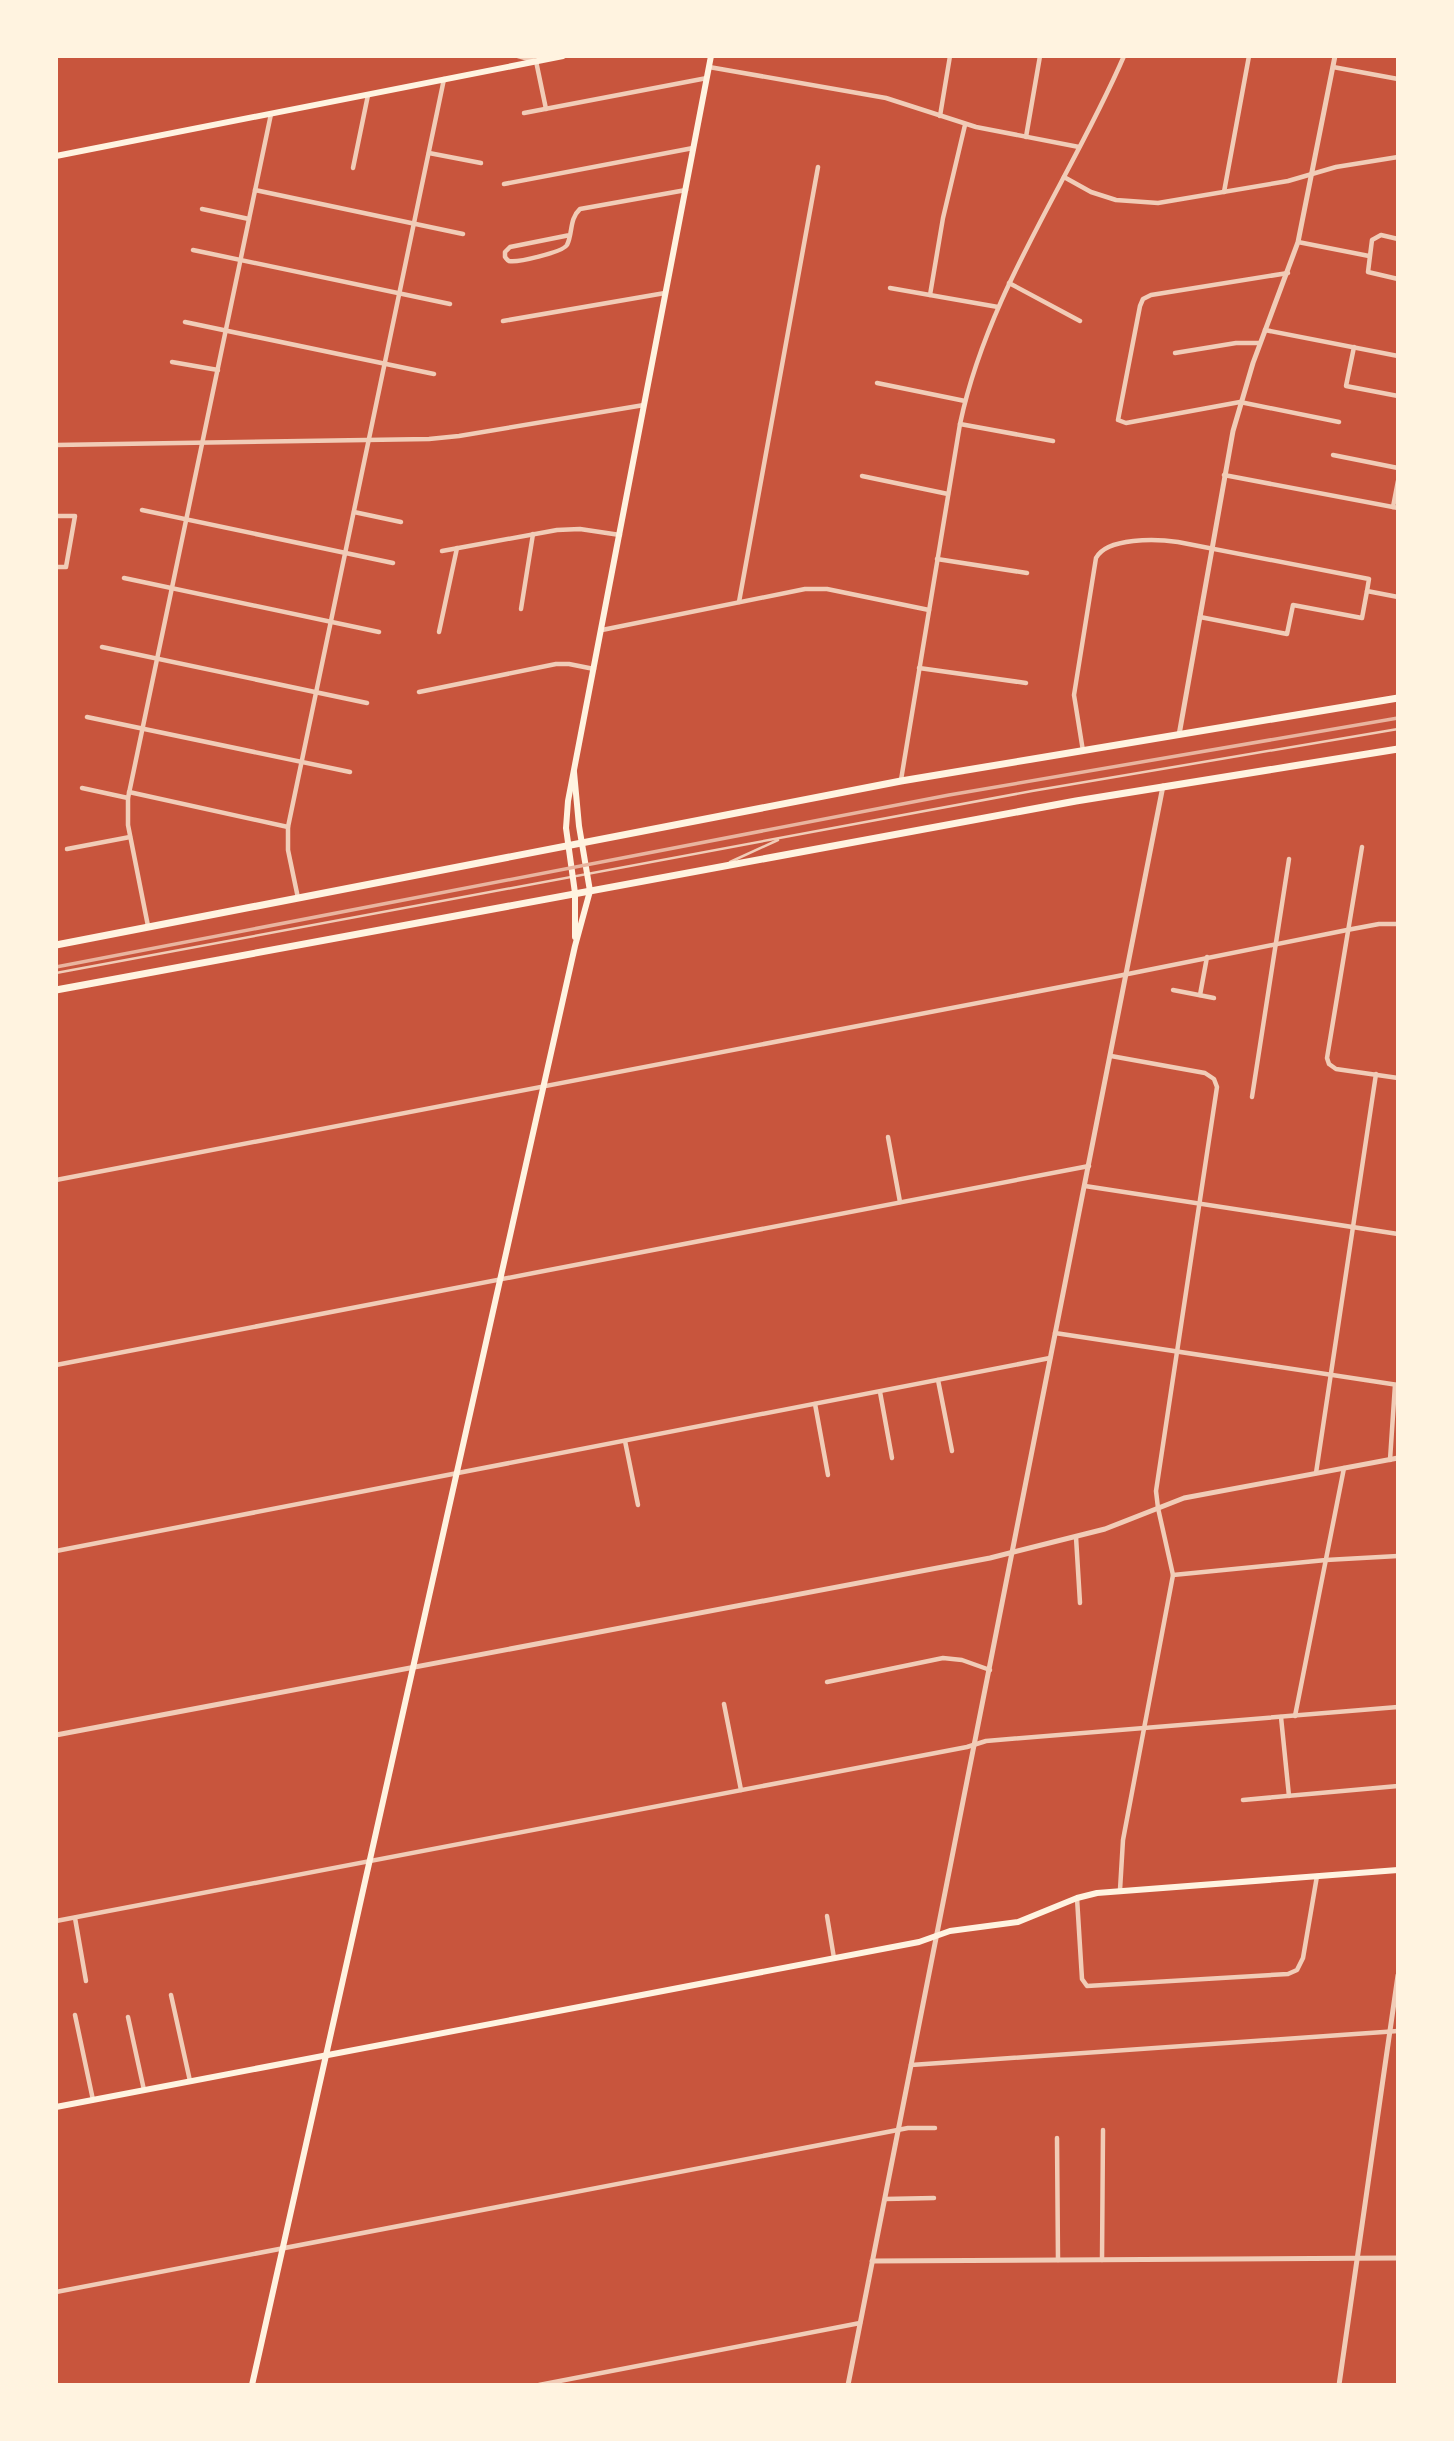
<svg xmlns="http://www.w3.org/2000/svg" width="1454" height="2441" font-family="Ubuntu,sans-serif">
<style>
.lines{fill:none;stroke-linecap:round;stroke-linejoin:round}
.service{stroke:#f1ccb7;stroke-width:2.5}
.minor{stroke:#f1ccb7;stroke-width:4.5}
.tertiary{stroke:#f1ccb7;stroke-width:5}
.secondary{stroke:#fff3e0;stroke-width:6}
.primary{stroke:#fff3e0;stroke-width:7}
.rail{stroke:#e9b49f;stroke-width:3.5}
</style>
<rect width="100%" height="100%" fill="#c8553d"/>
<g class="lines">
<g class="service">
<polyline points="730,862 778,840"/>
<polyline points="56,973 1032,791 1398,729"/>
</g>
<g class="minor">
<polyline points="518,56 536,61 546,109"/>
<polyline points="709,67 886,98 976,127 1079,147"/>
<polyline points="1333,67 1398,79"/>
<polyline points="524,113 707,78"/>
<polyline points="940,116 950,56"/>
<polyline points="1026,137 1040,56"/>
<polyline points="429,153 481,163"/>
<polyline points="353,168 368,95"/>
<polyline points="1064,177 1091,192 1116,200 1158,203 1288,181 1336,167 1398,157"/>
<polyline points="504,184 693,148"/>
<polyline points="255,190 463,234"/>
<polyline points="1224,192 1249,56"/>
<polyline points="202,209 249,219"/>
<path d="M570,235L510,247L505,252V257C506,258 507,260 509,261C517,263 563,252 567,245C573,233 569,219 580,209L686,190"/>
<polyline points="1398,239 1381,235 1372,240 1368,272 1398,279"/>
<polyline points="1298,242 1369,256"/>
<polyline points="193,250 450,304"/>
<polyline points="1288,273 1151,295 1143,299 1140,306 1118,420 1126,423 1240,402 1339,422"/>
<polyline points="1009,283 1080,321"/>
<polyline points="890,288 998,307"/>
<polyline points="930,295 943,218 965,125"/>
<polyline points="503,321 665,293"/>
<polyline points="185,322 434,374"/>
<polyline points="1265,330 1398,356"/>
<polyline points="1354,347 1346,386 1398,396"/>
<polyline points="1175,353 1236,343 1260,343"/>
<polyline points="172,362 218,370"/>
<polyline points="877,383 965,401"/>
<polyline points="960,424 1053,441"/>
<polyline points="56,445 429,439 459,436 644,405"/>
<polyline points="1333,455 1398,468"/>
<polyline points="1224,475 1398,508"/>
<polyline points="862,476 948,494"/>
<polyline points="1393,507 1398,481"/>
<polyline points="142,510 393,563"/>
<polyline points="354,512 401,522"/>
<polyline points="56,516 75,516 66,567 56,567"/>
<polyline points="442,551 557,530 580,529 620,535"/>
<polyline points="937,559 1027,573"/>
<polyline points="124,578 379,632"/>
<polyline points="739,602 818,167"/>
<polyline points="521,609 533,534"/>
<polyline points="1200,617 1287,634 1293,605 1362,618 1367,591"/>
<polyline points="602,630 805,589 827,589 929,610"/>
<polyline points="439,632 457,548"/>
<polyline points="102,647 367,703"/>
<polyline points="919,668 1026,683"/>
<polyline points="419,692 556,664 569,664 594,669"/>
<polyline points="87,717 350,772"/>
<path d="M1083,751L1074,695L1096,558C1107,537 1157,539 1178,542L1369,579L1367,591L1398,597"/>
<path d="M901,780L960,424C988,291 1071,179 1124,56"/>
<polyline points="82,788 128,798"/>
<polyline points="129,792 288,827"/>
<polyline points="1362,847 1327,1058 1329,1064 1336,1069 1398,1078"/>
<polyline points="67,849 130,837"/>
<polyline points="298,898 288,850 288,827 444,79"/>
<polyline points="148,926 128,825 128,798 271,114"/>
<polyline points="1173,990 1214,998"/>
<polyline points="1200,995 1207,957"/>
<polyline points="1111,1056 1205,1073 1214,1079 1217,1087 1156,1491 1158,1508 1173,1575 1123,1840 1120,1890"/>
<polyline points="1252,1097 1289,859"/>
<polyline points="888,1137 900,1202"/>
<polyline points="56,1180 1118,976 1347,930 1379,924 1398,924"/>
<polyline points="1085,1186 1398,1234"/>
<polyline points="1055,1333 1398,1385"/>
<polyline points="56,1365 1089,1166"/>
<polyline points="938,1380 952,1451"/>
<polyline points="880,1392 892,1458"/>
<polyline points="815,1404 828,1475"/>
<polyline points="625,1441 638,1505"/>
<polyline points="1390,1460 1395,1385"/>
<polyline points="1316,1473 1376,1074"/>
<polyline points="1076,1537 1080,1603"/>
<polyline points="56,1551 1050,1358"/>
<polyline points="1173,1575 1326,1560 1398,1556"/>
<polyline points="827,1682 943,1658 962,1660 990,1670"/>
<polyline points="724,1704 741,1790"/>
<polyline points="1295,1716 1344,1468"/>
<polyline points="1281,1717 1289,1796"/>
<polyline points="1243,1800 1398,1786"/>
<polyline points="1077,1898 1082,1979 1087,1986 1288,1974 1297,1970 1303,1958 1317,1876"/>
<polyline points="827,1916 834,1958"/>
<polyline points="75,1918 86,1981"/>
<polyline points="56,1921 967,1747 986,1741 1398,1707"/>
<polyline points="171,1995 190,2081"/>
<polyline points="75,2015 93,2100"/>
<polyline points="128,2017 144,2090"/>
<polyline points="911,2065 1398,2031"/>
<polyline points="1057,2138 1058,2260"/>
<polyline points="885,2199 934,2198"/>
<polyline points="1102,2260 1103,2130"/>
<polyline points="56,2292 908,2128 935,2128"/>
<polyline points="539,2385 860,2323"/>
</g>
<g class="tertiary">
<polyline points="1179,735 1233,431 1253,363 1298,242 1335,56"/>
<polyline points="56,1735 990,1558 1105,1529 1184,1498 1398,1458"/>
<polyline points="872,2261 1398,2258"/>
<polyline points="848,2385 1163,786"/>
<polyline points="1339,2385 1398,1975"/>
</g>
<g class="secondary">
<polyline points="56,156 563,56"/>
<polyline points="575,937 575,893 566,828 568,801 711,56"/>
<polyline points="56,2107 919,1942 950,1931 1018,1922 1077,1898 1097,1893 1398,1870"/>
<polyline points="252,2385 575,946 590,891 579,826 574,772"/>
</g>
<g class="primary">
<polyline points="56,945 901,781 1398,698"/>
<polyline points="56,990 1076,801 1398,749"/>
</g>
<polyline class="rail" points="56,967 949,795 1398,718"/>
</g>
<rect width="1454" height="2441" fill="none" stroke="#fff3e0" stroke-width="116"/>
</svg>
